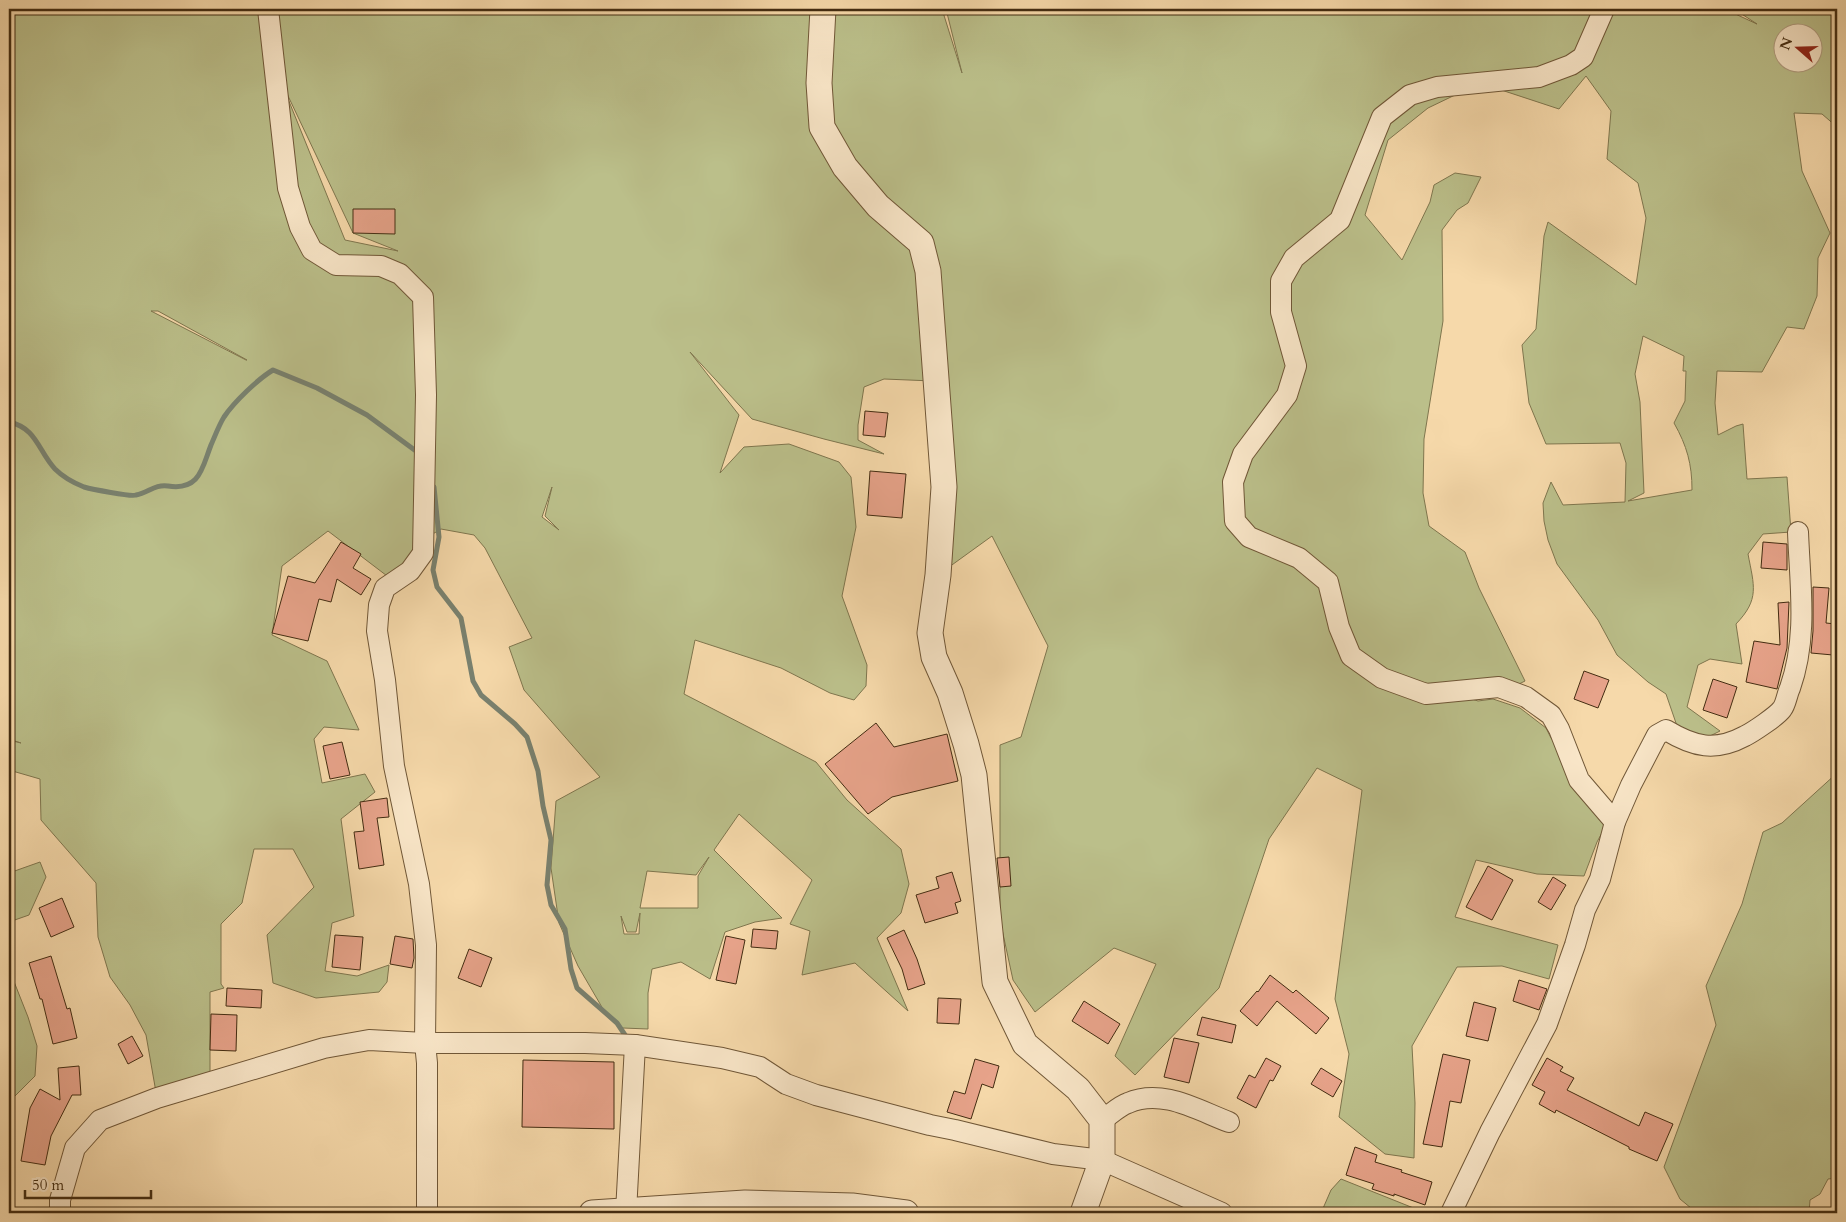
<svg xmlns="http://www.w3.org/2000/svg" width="1846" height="1222" font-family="Cardo,serif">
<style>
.green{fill:#bbbf8a;stroke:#7f764e;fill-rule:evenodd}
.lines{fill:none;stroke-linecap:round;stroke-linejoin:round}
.stream{stroke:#79816f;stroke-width:5}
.building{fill:#e7a38a;stroke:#432c11}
.minor-casing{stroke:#705737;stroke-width:22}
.tertiary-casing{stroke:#705737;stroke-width:27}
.minor{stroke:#f9e6c8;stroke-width:20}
.tertiary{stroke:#f9e6c8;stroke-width:25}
</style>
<rect width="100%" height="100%" fill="#f6d9aa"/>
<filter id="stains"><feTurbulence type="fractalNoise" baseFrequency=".004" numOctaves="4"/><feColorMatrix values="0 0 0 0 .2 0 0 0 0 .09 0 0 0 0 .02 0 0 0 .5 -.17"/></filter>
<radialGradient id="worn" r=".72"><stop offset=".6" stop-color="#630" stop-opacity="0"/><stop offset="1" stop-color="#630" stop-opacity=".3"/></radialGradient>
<g class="green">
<path d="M9,9H942L962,73L946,9H1729L1731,12L1757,24L1734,9H1837V127L1822,114L1794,113L1802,171L1830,233L1818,258L1817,296L1804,329L1787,327L1762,372L1717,371L1715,403L1718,435L1736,426L1743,424L1747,479L1787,477L1791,532L1763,534L1748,554C1754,586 1760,599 1736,624L1742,664L1710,659L1698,665L1687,707L1720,731L1702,740L1677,726L1666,694L1648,682L1617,655L1598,620L1557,564L1548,540L1544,521L1543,503L1551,482L1563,505L1625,502L1626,463L1620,443L1546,444L1529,403L1522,345L1536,329L1544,236L1548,222L1636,285L1646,218L1638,183L1607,159L1611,111L1586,76L1559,109L1480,83L1428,108L1388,140L1365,215L1402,260L1430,202L1434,185L1455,173L1481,177L1468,203L1457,210L1442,230L1443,321L1424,439L1423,493L1429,526L1465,552L1479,588L1525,681L1519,684L1450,692L1478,701L1493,699L1520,708L1546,728L1551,738L1572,762L1576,792L1611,816L1597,842L1584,876L1537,874L1476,860L1455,917L1558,945L1549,979L1502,966L1457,967L1412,1046L1415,1103L1414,1158L1385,1154L1339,1117L1349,1054L1335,999L1362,790L1317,768L1269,839L1219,988L1135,1075L1115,1056L1156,964L1114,948L1035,1012L1013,980L1000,920V745L1021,737L1048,646L992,536L938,575L933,381L884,379L864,387L858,425V440L884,454L824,439L752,419L690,352L739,415L720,473L744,447L789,444L839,462L851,477L856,527L842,596L867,665L866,686L854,700L830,693L781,668L695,640L684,694L816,762L847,800L901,849L909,884L901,913L877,938L908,1011L855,963L802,975L810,931L790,924L812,880L739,814L714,850L782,918L755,922L725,932L710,979L681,962L652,969L648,993V1029L623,1028L603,1009L578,966L559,923L551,868L556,801L600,777L524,690L509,647L532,638L485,548L474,535L441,529L431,535L395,582L328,531L282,566L272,635L327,661L359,730L324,727L314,739L322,783L365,774L375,792L341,819L354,916L332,923L325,971L357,976L389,965L387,982L379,992L316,998L273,983L267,935L314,887L293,849H254L242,903L221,924V984L224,988L210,992V1083L157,1098L146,1035L130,1005L110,977L98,937L96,883L41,820L40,779L9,770V740L21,743L9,739ZM1784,32H1814V62H1784ZM280,79L353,233L398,251L345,240ZM151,311H158L247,360H246ZM1643,336L1684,356L1683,371H1686L1685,401L1674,423C1687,446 1692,464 1692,490L1628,501L1644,493L1640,402L1635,374ZM552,487L545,516L559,530L542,517ZM709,857L698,876V908H640L647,871L696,875ZM640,913L639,934H624L621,916L627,932H636Z"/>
<polygon points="1837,773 1837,1178 1828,1179 1820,1194 1810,1200 1809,1213 1697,1213 1680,1199 1664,1167 1716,1025 1706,986 1742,904 1763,832 1782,823"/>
<polygon points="40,862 46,877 29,915 9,922 9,873"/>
<polygon points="9,969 28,1017 37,1046 35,1076 9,1102"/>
<polygon points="1341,1179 1426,1213 1321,1213 1331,1190"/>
</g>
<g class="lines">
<g class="stream">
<path d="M9,422C37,428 38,451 55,469C62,476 74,483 84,487C91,489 131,497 136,495C148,493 155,484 168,486C200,491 202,468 211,445C215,436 219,425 224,417C234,402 258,379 273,370L317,388L367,415L420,454"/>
<polyline points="434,487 439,537 433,570 437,587 461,618 473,681 481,695 515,724 527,737 538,771 543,806 551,840 547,885 551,905 565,929 571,969 577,988 617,1023 627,1038 627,1041"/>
</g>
</g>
<g class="building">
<polygon points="353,209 395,209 395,234 353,233"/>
<polygon points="865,411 888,413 885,437 863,435"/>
<polygon points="870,471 906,474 902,518 867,515"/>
<polygon points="341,542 361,554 353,568 371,579 361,595 337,579 331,602 319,599 308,641 272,633 288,576 315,583"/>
<polygon points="1763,542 1787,544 1787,570 1761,568"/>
<polygon points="1813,587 1829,588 1826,623 1836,624 1833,655 1811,653 1813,631"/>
<polygon points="1789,602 1787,648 1777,689 1746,682 1754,641 1780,645 1778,603"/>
<polygon points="1584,671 1609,680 1598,708 1574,699"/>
<polygon points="1713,679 1737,687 1727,718 1703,710"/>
<polygon points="876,723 894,747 947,734 958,781 892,797 868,814 825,764"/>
<polygon points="342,742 350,775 330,779 323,746"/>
<polygon points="387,798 389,817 377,818 384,865 359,869 354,832 364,831 360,802"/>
<polygon points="1009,857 1011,886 1000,887 997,858"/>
<polygon points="1488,866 1513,880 1492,920 1466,907"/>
<polygon points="952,872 961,901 955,903 958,913 925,923 916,895 939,888 936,877"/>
<polygon points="1553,877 1566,885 1551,910 1538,902"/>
<polygon points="62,898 74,927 51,937 39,908"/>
<polygon points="753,929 778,931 776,949 751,947"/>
<polygon points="904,930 917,959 925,984 908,990 902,969 887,938"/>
<polygon points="335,935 363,937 360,970 332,967"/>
<polygon points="395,936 413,939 414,958 412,968 390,964"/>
<polygon points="726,936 745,940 736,984 716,980"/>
<polygon points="469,949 492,958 481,987 458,978"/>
<polygon points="51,956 67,1009 70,1008 77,1038 53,1044 42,999 40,999 29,963"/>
<polygon points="1270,975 1293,993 1296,990 1329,1018 1316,1034 1277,1001 1257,1026 1240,1011 1257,991 1258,992"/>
<polygon points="1519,980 1547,989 1539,1010 1513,1001"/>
<polygon points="227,988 262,990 261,1008 226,1006"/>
<polygon points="938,998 961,999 959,1024 937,1023"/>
<polygon points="1084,1001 1120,1024 1108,1044 1072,1021"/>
<polygon points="1474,1002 1496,1008 1488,1041 1466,1036"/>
<polygon points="211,1014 237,1015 236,1051 210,1050"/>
<polygon points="1202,1017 1236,1025 1232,1043 1197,1035"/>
<polygon points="132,1036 143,1056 128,1064 118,1044"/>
<polygon points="1174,1038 1199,1043 1189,1083 1164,1077"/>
<polygon points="1443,1054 1470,1060 1461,1103 1450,1101 1442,1147 1423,1144"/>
<polygon points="1266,1058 1281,1066 1273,1081 1270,1080 1256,1108 1237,1098 1249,1075 1255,1078"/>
<polygon points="1547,1058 1563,1067 1560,1071 1574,1078 1567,1090 1639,1126 1645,1112 1673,1124 1657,1161 1629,1149 1629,1147 1556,1110 1555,1113 1539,1104 1545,1092 1532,1085"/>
<polygon points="975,1059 999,1066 993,1088 982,1084 971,1119 947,1112 954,1091 965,1094"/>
<polygon points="523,1060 614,1062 614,1129 522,1127"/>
<polygon points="79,1066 81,1095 72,1095 51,1136 45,1165 21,1161 30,1108 40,1089 60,1100 58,1068"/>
<polygon points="1321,1068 1342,1081 1333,1097 1311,1084"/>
<polygon points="1355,1147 1377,1155 1375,1162 1402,1170 1401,1172 1432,1182 1425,1205 1394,1194 1394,1196 1372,1189 1374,1184 1346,1175"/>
</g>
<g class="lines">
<defs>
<g id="minor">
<polyline points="268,9 288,188 300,227 312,250 336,265 381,266 400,274 423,297 426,395 423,553 410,571 385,588 379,605 377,631 385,680 394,766 419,884 426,945 425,1043 427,1063 427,1213"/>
<polyline points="1604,9 1583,57 1571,65 1539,77 1437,87 1410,95 1382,117 1340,220 1294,258 1281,281 1281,312 1296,366 1287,395 1243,454 1233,482 1235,521 1249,537 1299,558 1328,582 1339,627 1351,656 1382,678 1426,694 1499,687 1526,697 1551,715 1559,729 1579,780 1615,822"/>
<path d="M1102,1120C1110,1115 1119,1106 1128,1103C1162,1088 1197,1110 1229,1122"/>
<polyline points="626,1212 635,1045"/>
<polyline points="60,1213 60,1200 75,1148 100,1120 157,1098 324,1048 369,1040 425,1043 585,1043 635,1045 722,1058 760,1067 786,1084 816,1095 930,1125 955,1130 1053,1154 1102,1160 1222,1213"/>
<path d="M1451,1213L1490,1132L1547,1024L1575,945L1585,910L1600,879L1615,822L1631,785L1657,735L1666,730C1694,747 1715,752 1745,736C1753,732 1777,716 1782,709C1786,704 1787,694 1790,688C1808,637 1800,585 1798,532"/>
</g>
<g id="tertiary">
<polyline points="823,9 819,83 822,127 845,167 878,206 921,243 928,271 944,487 938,575 930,633 934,657 950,693 966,744 974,775 995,982 1025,1044 1078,1089 1102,1120 1102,1160 1083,1213"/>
<polyline points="592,1213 745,1203 852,1206 906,1213"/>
</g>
</defs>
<use href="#minor" class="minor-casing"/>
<use href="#tertiary" class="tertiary-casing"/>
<use href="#minor" class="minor"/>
<use href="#tertiary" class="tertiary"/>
</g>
<rect width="1846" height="1222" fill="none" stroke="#f6d9aa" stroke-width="30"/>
<rect x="10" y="10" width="1826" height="1202" fill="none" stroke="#432c11" stroke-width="2.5"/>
<rect x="15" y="15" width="1816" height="1192" fill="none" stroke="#432c11"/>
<g transform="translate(1798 48) rotate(290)"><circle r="24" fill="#f9e6c8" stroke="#b09c7f"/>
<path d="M0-4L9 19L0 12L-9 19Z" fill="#8f2418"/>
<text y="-8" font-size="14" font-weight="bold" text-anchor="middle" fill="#432c11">N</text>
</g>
<path d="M25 1190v8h126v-8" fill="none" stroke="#432c11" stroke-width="2.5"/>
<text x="32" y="1190" font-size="15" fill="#432c11" stroke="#f9e6c8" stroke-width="4" paint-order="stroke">50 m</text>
<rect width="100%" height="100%" filter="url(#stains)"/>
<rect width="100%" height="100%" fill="url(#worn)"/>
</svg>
